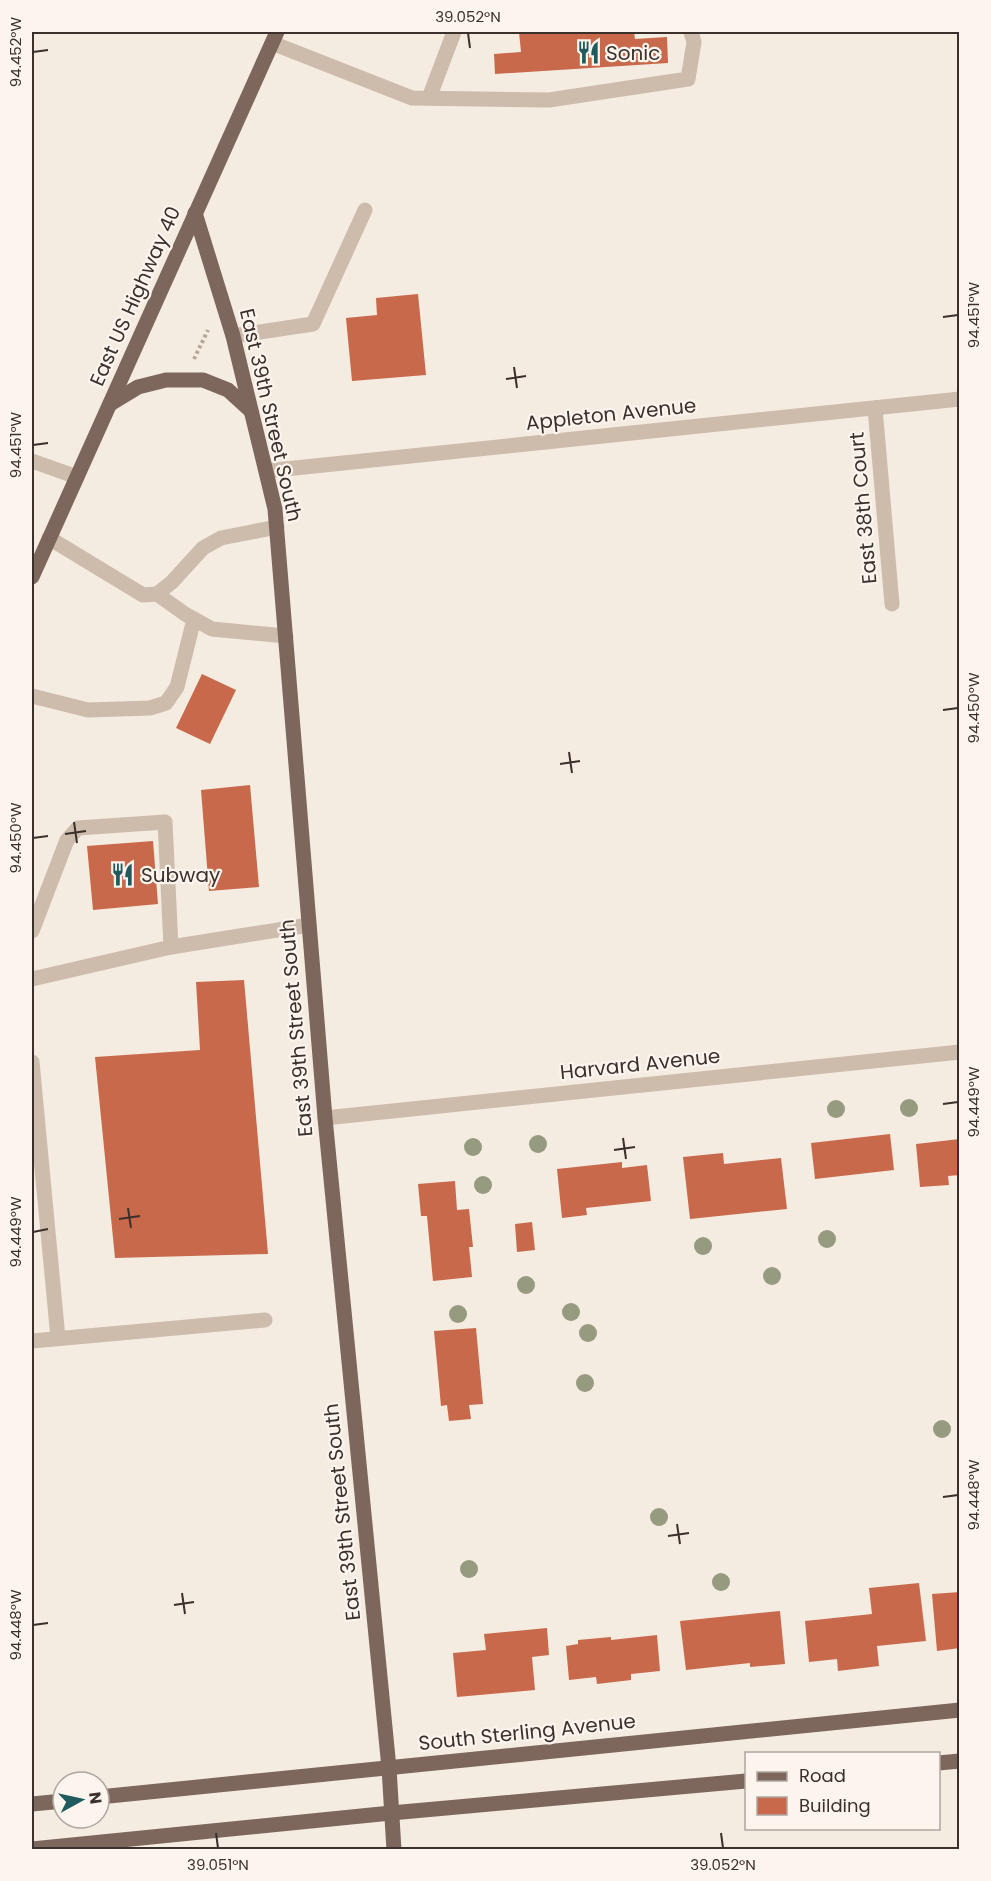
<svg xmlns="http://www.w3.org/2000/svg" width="991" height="1881" font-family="Poppins,sans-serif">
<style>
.building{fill:#c8694b}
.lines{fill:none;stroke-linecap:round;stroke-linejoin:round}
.path{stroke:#b9a596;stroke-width:4;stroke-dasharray:3 3;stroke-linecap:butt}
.minor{stroke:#cdbbac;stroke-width:15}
.major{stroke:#7d675c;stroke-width:15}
.tree{fill:#969b7f}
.ticks{fill:none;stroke:#3b302b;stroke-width:2}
.labels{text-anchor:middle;stroke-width:4.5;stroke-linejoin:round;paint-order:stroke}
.poi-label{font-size:20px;fill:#3b302b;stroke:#fbf5ee;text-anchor:start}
.street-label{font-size:20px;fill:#3b302b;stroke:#fbf5ee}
.neatline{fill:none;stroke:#3b302b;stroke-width:2}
.ticks-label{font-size:15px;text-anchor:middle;fill:#3b302b}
</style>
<rect width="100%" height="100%" fill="#f4ebe1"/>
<g class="building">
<polygon points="519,32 634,32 635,39 667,37 668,63 495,74 494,54 521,52"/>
<polygon points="418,294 426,375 352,381 346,318 377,315 376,298"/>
<polygon points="202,674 236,690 210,744 176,728"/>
<polygon points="250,785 259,887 209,891 201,790"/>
<polygon points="153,841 158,904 93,910 87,846"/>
<polygon points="244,980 268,1254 115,1258 95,1057 200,1050 196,982"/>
<polygon points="890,1134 894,1170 815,1179 811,1143"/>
<polygon points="960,1139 960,1175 948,1176 949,1185 920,1187 916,1144"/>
<polygon points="723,1153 724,1164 781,1158 787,1209 690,1219 683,1157"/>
<polygon points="622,1162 622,1168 647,1165 651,1201 586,1208 587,1215 562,1218 557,1169"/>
<polygon points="455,1181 457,1210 469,1209 473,1247 469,1247 472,1277 433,1281 427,1216 421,1216 418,1184"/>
<polygon points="532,1222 535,1250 517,1252 515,1224"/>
<polygon points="476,1328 483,1404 469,1405 471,1419 449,1421 447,1405 441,1406 434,1331"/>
<polygon points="919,1583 926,1641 877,1646 879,1666 838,1671 837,1659 809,1662 805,1621 872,1614 869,1588"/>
<polygon points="960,1592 960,1648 937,1651 932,1594"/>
<polygon points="780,1611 785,1664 750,1667 750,1663 686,1670 680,1621"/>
<polygon points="547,1628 549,1655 532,1657 535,1690 457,1697 453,1653 486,1650 484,1634"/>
<polygon points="657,1635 660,1671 631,1674 631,1680 597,1684 596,1677 569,1680 566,1646 578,1644 578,1640 611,1637 611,1640"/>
</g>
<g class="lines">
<polyline class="path" points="194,359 208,330"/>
<g class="minor">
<polyline points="272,43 412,98 549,100 688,79 694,42 691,32"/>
<polyline points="429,98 454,32"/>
<polyline points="233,336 313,324 365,210"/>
<polyline points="875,408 892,604"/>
<polyline points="32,461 77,477"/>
<polyline points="266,471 960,399"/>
<polyline points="49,538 143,595 157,594 172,582 203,548 221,538 277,527"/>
<polyline points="157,594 185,614 212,629 286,636"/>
<polyline points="32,696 88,710 150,708 166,703 177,687 194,619"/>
<polyline points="32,931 67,840 78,828 165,822 171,947 32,979"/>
<polyline points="171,947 309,925"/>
<polyline points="32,1062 58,1338"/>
<polyline points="325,1118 960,1052"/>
<polyline points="32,1341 265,1320"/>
</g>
<g class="major">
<polyline points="195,213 233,336 275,509 325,1118 389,1768 394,1850"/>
<polyline points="110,404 138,387 166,380 203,380 228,390 251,411"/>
<polyline points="32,577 277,32"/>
<polyline points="938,1763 960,1761"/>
<polyline points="99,1797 960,1710"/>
<polyline points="32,1804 63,1801"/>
<polyline points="32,1849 391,1813 746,1781"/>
</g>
</g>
<g class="tree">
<circle cx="909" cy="1108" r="9"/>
<circle cx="836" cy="1109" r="9"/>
<circle cx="538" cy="1144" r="9"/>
<circle cx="473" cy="1147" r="9"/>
<circle cx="483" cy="1185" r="9"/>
<circle cx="827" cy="1239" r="9"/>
<circle cx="703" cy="1246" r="9"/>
<circle cx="772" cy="1276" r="9"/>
<circle cx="526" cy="1285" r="9"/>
<circle cx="571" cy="1312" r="9"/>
<circle cx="458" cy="1314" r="9"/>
<circle cx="588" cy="1333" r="9"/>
<circle cx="585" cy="1383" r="9"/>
<circle cx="942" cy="1429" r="9"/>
<circle cx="659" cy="1517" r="9"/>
<circle cx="469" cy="1569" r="9"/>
<circle cx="721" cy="1582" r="9"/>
</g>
<path class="ticks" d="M468,33L470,48M33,52L48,50M943,317L958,315M514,367L517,388M506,379L526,376M33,445L48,443M943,710L958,708M569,752L572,773M560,764L580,761M74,822L77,843M65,834L86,831M33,838L48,836M943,1104L958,1102M623,1138L626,1159M614,1150L635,1147M128,1208L131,1228M119,1219L140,1216M33,1232L48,1229M943,1497L958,1495M677,1524L680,1544M668,1536L689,1533M182,1593L185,1614M174,1605L194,1602M33,1625L48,1623M216,1833L218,1848M721,1833L723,1848"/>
<defs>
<symbol id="restaurant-bare" viewBox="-9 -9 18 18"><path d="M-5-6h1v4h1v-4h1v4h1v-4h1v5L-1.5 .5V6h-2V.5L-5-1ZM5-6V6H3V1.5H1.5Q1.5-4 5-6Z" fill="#1f5a5e" stroke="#fbf5ee" stroke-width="2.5" paint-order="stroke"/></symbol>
</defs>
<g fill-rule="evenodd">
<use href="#restaurant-bare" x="572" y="36" width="33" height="33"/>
<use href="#restaurant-bare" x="106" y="858" width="33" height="33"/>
</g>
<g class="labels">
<g class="poi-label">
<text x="606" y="60">Sonic</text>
<text x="141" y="882">Subway</text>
</g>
<g class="street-label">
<text transform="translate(135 296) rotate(-66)" y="7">East US Highway 40</text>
<text transform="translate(611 414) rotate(-6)" y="7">Appleton Avenue</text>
<text transform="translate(271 415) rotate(77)" y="7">East 39th Street South</text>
<text transform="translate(863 508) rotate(-95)" y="7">East 38th Court</text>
<text transform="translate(296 1028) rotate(-95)" y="7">East 39th Street South</text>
<text transform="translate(640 1064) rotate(-6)" y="7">Harvard Avenue</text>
<text transform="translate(342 1512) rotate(-96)" y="7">East 39th Street South</text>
<text transform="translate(527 1732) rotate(-6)" y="7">South Sterling Avenue</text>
</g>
</g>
<rect width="991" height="1881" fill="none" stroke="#fbf5ee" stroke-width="66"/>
<rect x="745" y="1752" width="195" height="78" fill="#fbf5ee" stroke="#aea6a0" stroke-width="1.5"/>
<rect x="757" y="1772" width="30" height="9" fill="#7d675c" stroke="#aea6a0" stroke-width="1.5"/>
<text x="799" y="1782" font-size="18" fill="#3b302b">Road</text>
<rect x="757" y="1797" width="30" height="18" fill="#c8694b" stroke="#aea6a0" stroke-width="1.5"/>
<text x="799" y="1812" font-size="18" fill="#3b302b">Building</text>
<g transform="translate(81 1800) rotate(82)"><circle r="28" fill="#fbf5ee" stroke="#aea6a0" stroke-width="1.5"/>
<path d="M0-4.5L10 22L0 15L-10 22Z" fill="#1f5a5e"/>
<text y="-9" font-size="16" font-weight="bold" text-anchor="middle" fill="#3b302b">N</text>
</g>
<rect x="33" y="33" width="925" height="1815" class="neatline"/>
<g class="ticks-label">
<text x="468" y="22">39.052°N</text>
<text transform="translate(16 52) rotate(-90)" y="5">94.452°W</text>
<text transform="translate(974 315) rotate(-90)" y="5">94.451°W</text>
<text transform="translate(16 445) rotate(-90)" y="5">94.451°W</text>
<text transform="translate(974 708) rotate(-90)" y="5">94.450°W</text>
<text transform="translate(16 838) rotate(-90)" y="5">94.450°W</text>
<text transform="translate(974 1102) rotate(-90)" y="5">94.449°W</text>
<text transform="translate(16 1232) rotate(-90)" y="5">94.449°W</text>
<text transform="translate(974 1495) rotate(-90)" y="5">94.448°W</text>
<text transform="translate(16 1625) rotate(-90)" y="5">94.448°W</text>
<text x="218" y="1870">39.051°N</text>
<text x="723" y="1870">39.052°N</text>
</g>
</svg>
